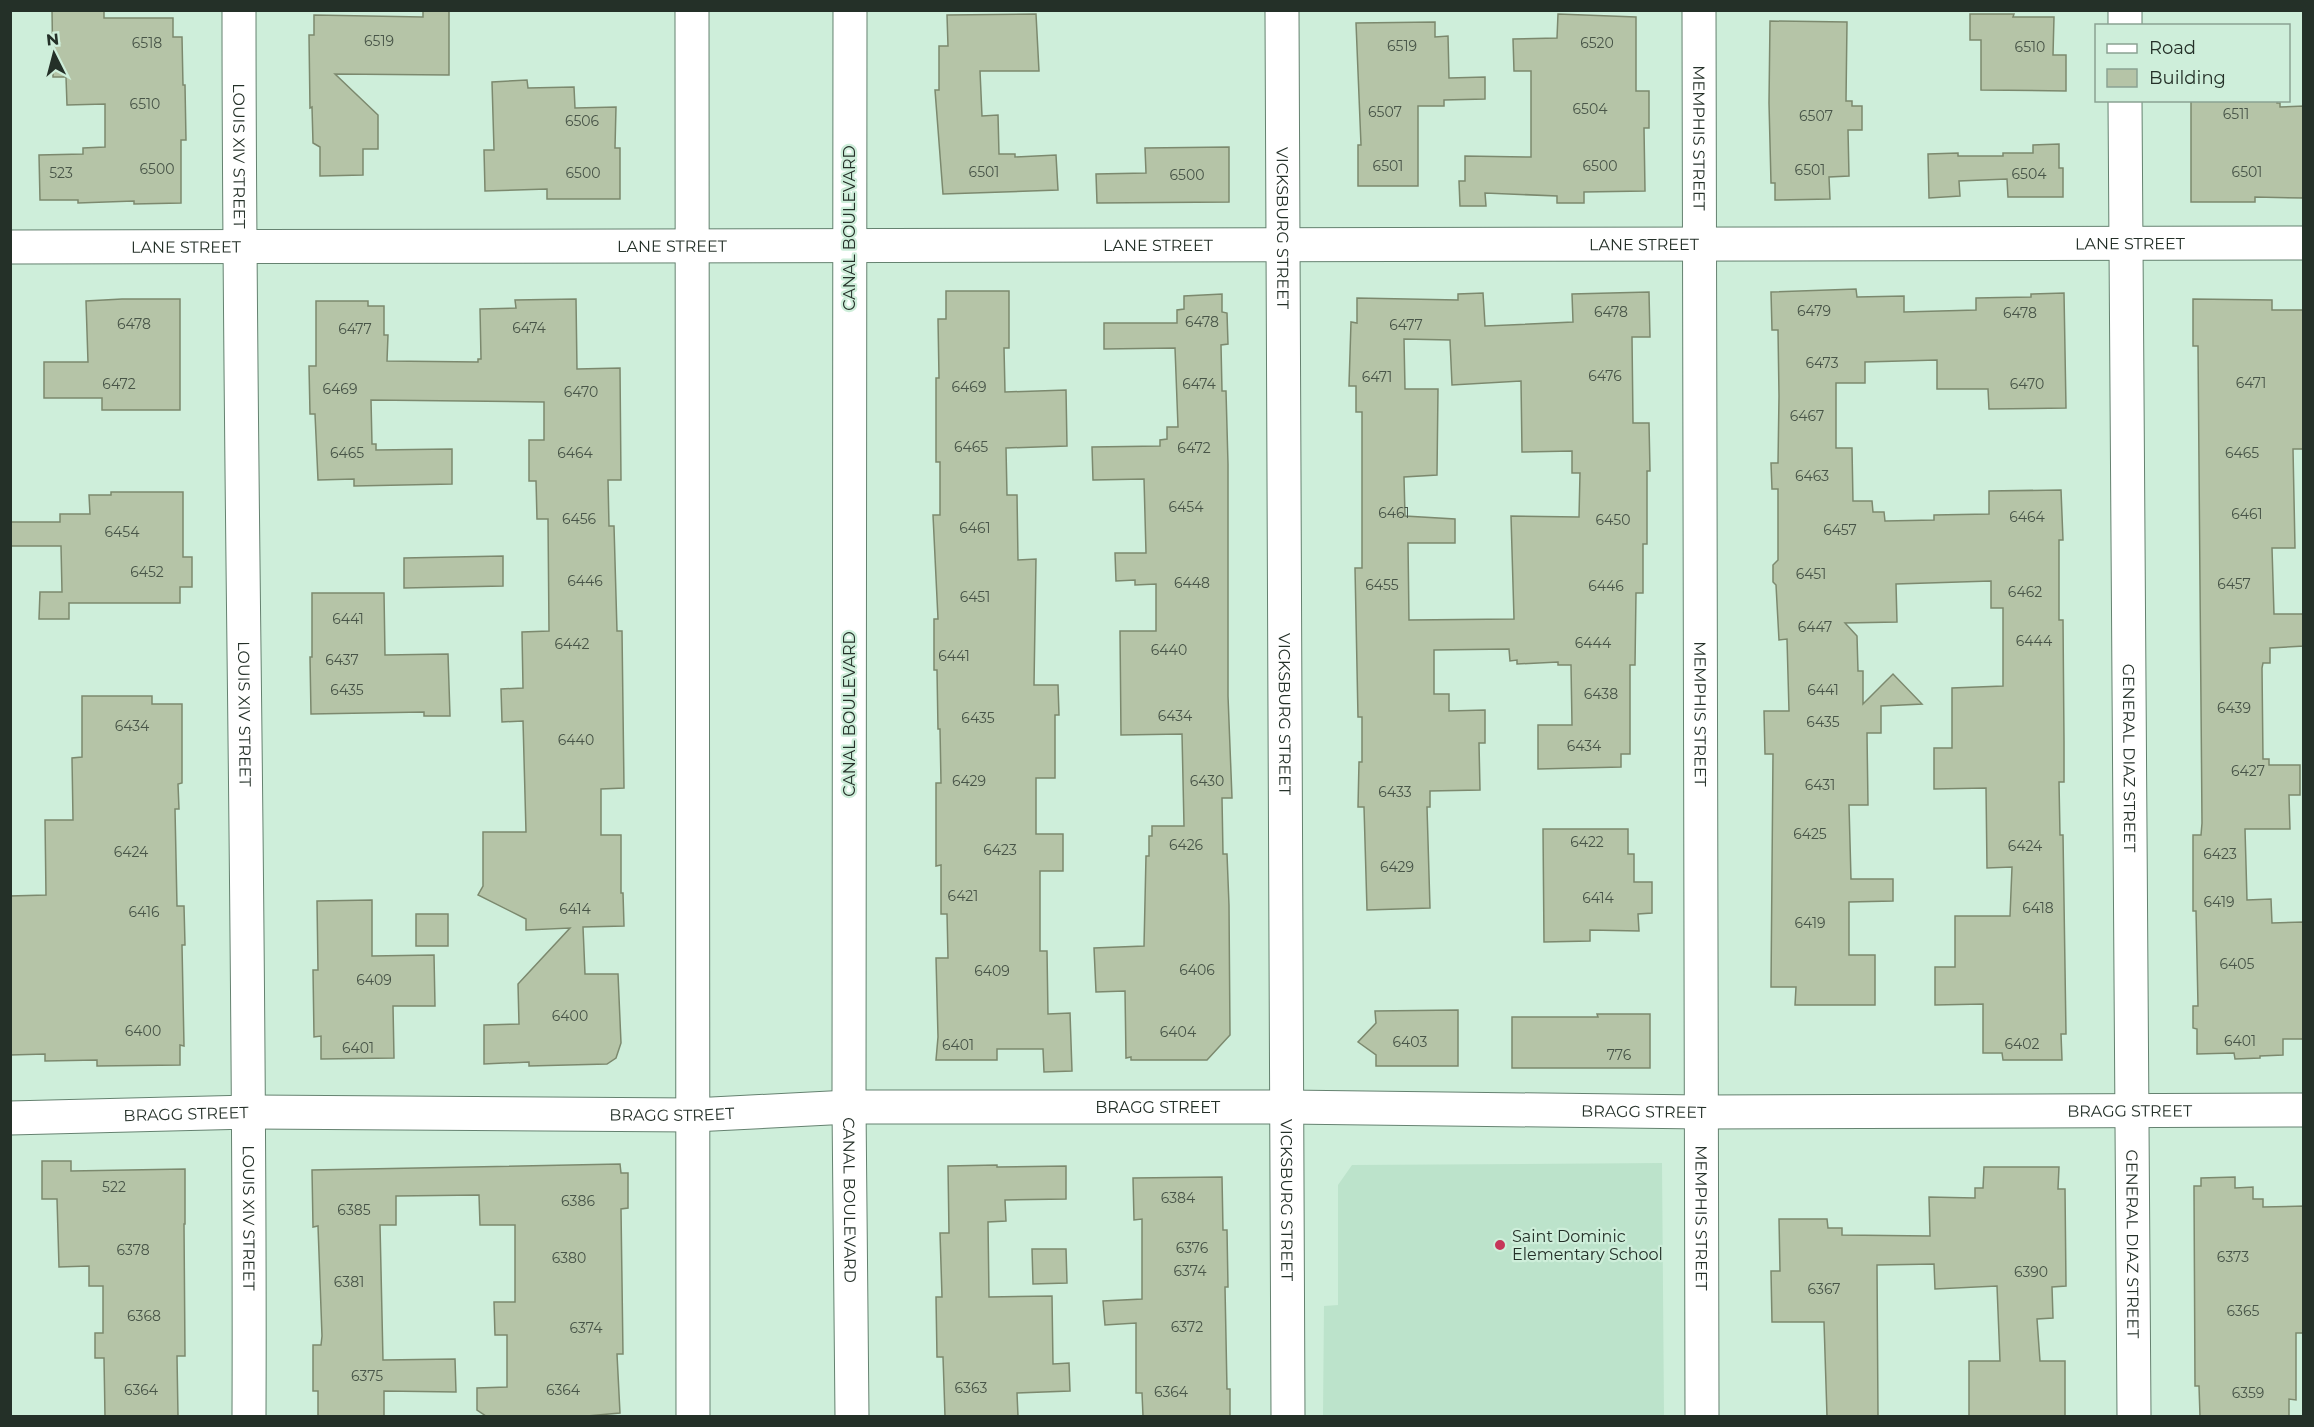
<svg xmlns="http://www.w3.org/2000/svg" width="2314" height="1427" font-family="Montserrat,sans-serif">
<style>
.built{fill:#bce3cb}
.building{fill:#b5c4a7;stroke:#7c896e;stroke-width:1.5;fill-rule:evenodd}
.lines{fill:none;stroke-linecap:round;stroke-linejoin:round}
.minor-casing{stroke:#658270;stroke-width:35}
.major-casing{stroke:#658270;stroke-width:35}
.minor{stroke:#fff;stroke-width:33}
.major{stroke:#fff;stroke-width:33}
.poi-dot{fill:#c63659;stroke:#ceeeda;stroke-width:2}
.labels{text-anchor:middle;stroke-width:4.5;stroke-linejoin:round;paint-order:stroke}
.number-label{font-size:14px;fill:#485548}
.street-label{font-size:16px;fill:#243028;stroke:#ceeeda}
.poi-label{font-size:16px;fill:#243028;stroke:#ceeeda;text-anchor:start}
</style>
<rect width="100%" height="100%" fill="#ceeeda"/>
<polygon class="built" points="1662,1163 1664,1416 1323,1416 1324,1306 1338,1305 1338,1185 1352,1165"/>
<g class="building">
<polygon points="52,10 104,10 104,18 173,18 173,37 182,37 183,85 185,85 186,140 181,140 181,203 134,204 134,201 78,203 78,200 40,200 39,155 83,154 83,148 105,147 105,104 67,105 66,77 53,77"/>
<polygon points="423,10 449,10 449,75 335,74 378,115 378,149 363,149 363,175 320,176 320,147 313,143 312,107 310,108 309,35 314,35 314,15 423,17"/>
<polygon points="1036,14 1039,71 980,71 982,116 998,115 999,154 1015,154 1015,157 1056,155 1058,190 943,194 935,90 939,90 939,46 948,46 947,15"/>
<polygon points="1558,14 1636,17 1636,91 1649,91 1649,128 1644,128 1645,191 1584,192 1584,203 1557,203 1557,196 1485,193 1486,206 1460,206 1459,181 1465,181 1465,156 1531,157 1531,71 1514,71 1513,39 1557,38"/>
<polygon points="1970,14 2014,14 2013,17 2054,17 2053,55 2066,55 2066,91 1981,90 1981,40 1970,40"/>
<polygon points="1770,21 1847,22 1846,101 1852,101 1852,106 1862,106 1862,130 1848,130 1849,176 1829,177 1830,199 1775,200 1775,183 1771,183 1769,103"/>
<polygon points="1435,22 1435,37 1448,36 1449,78 1485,77 1485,99 1444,100 1444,106 1418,106 1418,186 1358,186 1358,145 1361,145 1356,23"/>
<polygon points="527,80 528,88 574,87 575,108 616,107 615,148 620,148 620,199 547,199 547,189 485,191 484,150 494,150 492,82"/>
<polygon points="2191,100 2277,100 2277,103 2280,103 2280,107 2304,106 2304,198 2255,197 2255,202 2191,202"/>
<polygon points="2059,144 2059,168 2063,168 2063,197 2008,197 2007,179 1959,181 1960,196 1929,198 1928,154 1958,153 1958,156 2003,156 2003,153 2033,153 2033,145"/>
<polygon points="1229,147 1229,202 1097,203 1096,174 1146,173 1145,148"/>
<polygon points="1856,289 1857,297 1904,296 1904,312 1976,310 1976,298 2031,297 2031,294 2064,293 2066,408 1989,409 1988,389 1937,389 1937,360 1865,362 1865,383 1836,383 1836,448 1852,448 1853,501 1872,501 1873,512 1884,512 1885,521 1934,520 1934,515 1989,514 1989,491 2061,490 2063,540 2059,540 2059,620 2063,620 2064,741 2064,782 2059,782 2060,835 2063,835 2066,1034 2061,1034 2062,1060 2003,1060 2002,1053 1983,1053 1983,1004 1935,1005 1935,967 1955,967 1955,916 2010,916 2012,867 1987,868 1986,788 1934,789 1934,748 1952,748 1952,688 2003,686 2003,608 1991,608 1991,581 1896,584 1897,622 1845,623 1857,636 1858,671 1863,671 1863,704 1893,674 1922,704 1881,706 1881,733 1867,733 1868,805 1849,805 1851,879 1893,879 1893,901 1849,902 1849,955 1875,955 1875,1005 1795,1005 1796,987 1771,987 1773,754 1765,754 1764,711 1789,711 1787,639 1779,640 1776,585 1773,582 1773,565 1778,560 1778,489 1772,489 1771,463 1778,463 1779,396 1778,330 1772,330 1771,292"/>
<polygon points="946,291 1009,291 1009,348 1004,348 1005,392 1066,390 1067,446 1006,448 1007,495 1017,495 1018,560 1036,559 1034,685 1058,685 1059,715 1055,715 1055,778 1036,778 1036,834 1063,834 1063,871 1040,871 1040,951 1047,951 1048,1014 1070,1013 1072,1071 1044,1072 1043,1049 997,1049 997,1060 936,1060 938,1037 936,958 948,958 947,914 941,914 941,865 936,866 936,783 941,783 940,729 938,729 937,670 934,670 934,619 938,619 933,515 940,515 940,462 936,462 936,378 939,378 938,319 946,319"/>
<path d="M1649,292L1650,337H1632L1633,423H1649L1650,471H1647V544H1643V593H1636L1635,665H1630V754H1621V767L1538,769V725H1572L1571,665H1558V662L1517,664V660L1510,661L1509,649L1434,650V694H1449V711L1485,710V743H1479L1480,790L1430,791V807H1427L1430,908L1367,910L1364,807H1358L1359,762H1362V717H1358L1355,568H1362V412H1356V386H1349L1351,322L1357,323V298L1458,300V294L1483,293L1485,326L1573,322L1572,294ZM1404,339L1450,340L1452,385L1521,381L1522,452L1572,451V473H1580L1579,517L1511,516L1514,619L1409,620L1408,543H1455V519L1405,516L1404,477L1437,475L1438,389H1405Z"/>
<polygon points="1222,294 1222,312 1227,313 1228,344 1221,345 1222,391 1226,391 1228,464 1228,696 1232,798 1222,798 1223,854 1227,854 1229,905 1230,1035 1207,1060 1131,1060 1131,1057 1126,1058 1125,991 1096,992 1094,948 1144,946 1146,856 1149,856 1149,836 1152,836 1152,826 1184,826 1182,734 1121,735 1120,631 1156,631 1156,584 1135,585 1135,580 1116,581 1115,553 1146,553 1144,479 1093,480 1092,447 1160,446 1160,440 1167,439 1167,427 1178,427 1175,348 1104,349 1104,323 1177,323 1177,310 1184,309 1184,296"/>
<polygon points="122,299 180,299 180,410 102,410 102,398 44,398 44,362 88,362 86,301"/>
<polygon points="576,299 577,369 620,368 621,480 608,480 609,526 614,526 617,631 622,631 624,788 601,789 601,835 621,835 621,893 623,893 624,926 583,927 585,974 618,974 621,1043 616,1058 607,1064 529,1066 529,1062 484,1064 484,1025 519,1024 518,984 570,928 526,930 526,919 478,895 483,886 483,832 526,832 523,721 502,722 501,689 523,688 522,632 549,631 548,519 537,519 536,481 529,481 529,440 544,440 544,402 371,400 372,444 376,444 376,450 452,449 452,484 354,486 354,479 318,480 315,414 310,414 309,366 316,366 316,301 368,301 368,306 384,306 384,335 388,335 387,361 478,362 478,359 481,359 480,309 516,308 515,300"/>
<polygon points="2193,299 2272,300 2272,310 2304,310 2304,449 2293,449 2295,548 2272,548 2274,614 2304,614 2304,646 2270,648 2270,663 2263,663 2262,668 2263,759 2269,759 2269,765 2300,765 2300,795 2289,795 2290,829 2245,829 2247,900 2271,899 2272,923 2304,922 2304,1039 2283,1039 2283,1055 2260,1056 2260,1058 2235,1059 2234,1053 2197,1054 2197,1029 2193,1028 2193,1006 2198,1006 2196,911 2193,911 2193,835 2201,835 2202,823 2198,346 2193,346"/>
<polygon points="111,492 183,492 183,557 192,557 192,587 180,587 180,603 69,603 69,619 39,619 40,592 62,592 61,546 10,546 10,522 60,522 60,514 90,514 89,495 111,495"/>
<polygon points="503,556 503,586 404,588 404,558"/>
<polygon points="312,593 384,593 385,655 448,654 450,716 424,716 424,712 311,714 310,657 312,657"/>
<polygon points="82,696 152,696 152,704 182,704 182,783 178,784 179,809 175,809 177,906 184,906 185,945 182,945 184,1046 180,1045 180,1065 97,1066 97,1060 45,1061 45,1054 10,1055 10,896 46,895 45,820 73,820 72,758 82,757"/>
<polygon points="1543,829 1628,829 1628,854 1634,854 1634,882 1652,882 1652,913 1638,914 1639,931 1590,930 1590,941 1544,942"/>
<polygon points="372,900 372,956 434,955 435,1006 393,1006 394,1058 321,1059 321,1036 314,1037 313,970 318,970 317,901"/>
<rect x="416" y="914" width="32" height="32"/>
<polygon points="1458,1010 1458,1066 1376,1066 1376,1055 1358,1042 1376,1023 1375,1011"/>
<polygon points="1597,1014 1650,1014 1650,1068 1512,1068 1512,1017 1598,1017"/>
<polygon points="42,1161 71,1161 71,1171 185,1169 185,1224 184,1224 185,1356 177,1356 178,1416 105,1416 104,1358 95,1358 95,1333 103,1333 103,1286 89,1286 89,1266 59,1267 57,1199 42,1199"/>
<polygon points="620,1164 621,1173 628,1173 628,1208 621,1209 623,1354 617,1354 620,1413 587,1416 486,1416 477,1410 477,1388 507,1387 507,1335 495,1335 494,1302 515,1302 515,1225 480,1225 479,1195 396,1196 396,1225 380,1225 383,1360 455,1359 456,1392 384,1391 384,1416 318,1416 318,1391 313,1391 313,1345 321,1345 322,1336 318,1226 313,1227 312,1170"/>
<polygon points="997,1165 997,1167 1066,1166 1066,1199 1005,1200 1006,1221 988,1222 989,1297 1052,1296 1053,1364 1069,1363 1070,1391 1017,1393 1018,1416 945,1416 943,1357 937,1357 936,1297 942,1297 940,1233 949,1233 948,1166"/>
<polygon points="1984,1167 2059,1167 2058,1189 2065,1189 2066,1286 2052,1287 2053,1318 2037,1319 2040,1361 2065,1361 2065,1416 1969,1416 1969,1361 2000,1361 1997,1286 1935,1289 1934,1264 1877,1265 1878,1416 1827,1416 1824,1322 1772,1322 1771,1271 1780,1271 1779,1219 1827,1219 1828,1228 1842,1228 1842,1235 1930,1236 1929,1197 1975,1198 1975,1188 1983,1188"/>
<polygon points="1222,1177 1223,1230 1227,1230 1228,1287 1225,1287 1227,1389 1230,1389 1230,1416 1143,1416 1142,1393 1136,1393 1136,1323 1105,1325 1103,1301 1142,1299 1142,1219 1134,1220 1133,1178"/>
<polygon points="2235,1177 2235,1188 2253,1187 2253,1199 2263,1199 2263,1207 2304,1206 2304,1333 2296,1333 2296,1400 2289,1399 2289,1416 2200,1416 2199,1386 2195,1386 2194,1186 2201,1186 2201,1178"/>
<polygon points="1032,1249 1066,1249 1067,1283 1033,1284"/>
</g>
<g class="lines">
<defs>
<g id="minor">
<path id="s1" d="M239,10C239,479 251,948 249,1416"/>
<path id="s2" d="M1282,10L1288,1416"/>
<path id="s3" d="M1699,10L1702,1416"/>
<polyline points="2125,10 2125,26"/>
<path id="s4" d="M2125,100L2134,1416"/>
<path id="s5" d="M10,247L2304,243"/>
<path id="s6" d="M10,1118L250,1112L693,1115L849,1107H1287L1702,1112L2304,1110"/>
</g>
<g id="major">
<polyline points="692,10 693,1416"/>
<path id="s7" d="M850,10L849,1107L852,1416"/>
</g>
</defs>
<use href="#minor" class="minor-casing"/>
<use href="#major" class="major-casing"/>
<use href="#minor" class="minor"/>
<use href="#major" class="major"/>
</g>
<circle class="poi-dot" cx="1500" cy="1245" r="6"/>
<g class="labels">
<g class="number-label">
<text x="379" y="46">6519</text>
<text x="147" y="48">6518</text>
<text x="1597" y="48">6520</text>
<text x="1402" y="51">6519</text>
<text x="2030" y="52">6510</text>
<text x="145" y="109">6510</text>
<text x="1590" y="114">6504</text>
<text x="1385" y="117">6507</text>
<text x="2236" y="119">6511</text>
<text x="1816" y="121">6507</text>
<text x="582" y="126">6506</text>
<text x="1388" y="171">6501</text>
<text x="1600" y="171">6500</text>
<text x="157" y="174">6500</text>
<text x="1810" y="175">6501</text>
<text x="984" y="177">6501</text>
<text x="2247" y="177">6501</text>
<text x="61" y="178">523</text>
<text x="583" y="178">6500</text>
<text x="2029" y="179">6504</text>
<text x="1187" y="180">6500</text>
<text x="1814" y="316">6479</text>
<text x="1611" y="317">6478</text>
<text x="2020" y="318">6478</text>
<text x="1202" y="327">6478</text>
<text x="134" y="329">6478</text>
<text x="1406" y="330">6477</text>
<text x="529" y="333">6474</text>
<text x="355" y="334">6477</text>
<text x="1822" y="368">6473</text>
<text x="1605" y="381">6476</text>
<text x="1377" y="382">6471</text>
<text x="2251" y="388">6471</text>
<text x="119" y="389">6472</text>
<text x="1199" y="389">6474</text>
<text x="2027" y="389">6470</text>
<text x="969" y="392">6469</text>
<text x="340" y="394">6469</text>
<text x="581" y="397">6470</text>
<text x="1807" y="421">6467</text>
<text x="971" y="452">6465</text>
<text x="1194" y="453">6472</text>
<text x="347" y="458">6465</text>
<text x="575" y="458">6464</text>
<text x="2242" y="458">6465</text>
<text x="1812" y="481">6463</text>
<text x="1186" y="512">6454</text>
<text x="1394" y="518">6461</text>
<text x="2247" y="519">6461</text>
<text x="2027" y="522">6464</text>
<text x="579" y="524">6456</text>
<text x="1613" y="525">6450</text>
<text x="975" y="533">6461</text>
<text x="1840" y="535">6457</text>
<text x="122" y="537">6454</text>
<text x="147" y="577">6452</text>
<text x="1811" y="579">6451</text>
<text x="585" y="586">6446</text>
<text x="1192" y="588">6448</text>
<text x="2234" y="589">6457</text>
<text x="1382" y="590">6455</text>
<text x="1606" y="591">6446</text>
<text x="2025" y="597">6462</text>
<text x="975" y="602">6451</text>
<text x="348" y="624">6441</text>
<text x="1815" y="632">6447</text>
<text x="2034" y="646">6444</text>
<text x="1593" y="648">6444</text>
<text x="572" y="649">6442</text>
<text x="1169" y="655">6440</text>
<text x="954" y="661">6441</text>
<text x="342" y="665">6437</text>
<text x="347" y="695">6435</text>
<text x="1823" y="695">6441</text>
<text x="1601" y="699">6438</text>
<text x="2234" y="713">6439</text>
<text x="1175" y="721">6434</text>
<text x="978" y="723">6435</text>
<text x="1823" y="727">6435</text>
<text x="132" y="731">6434</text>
<text x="576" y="745">6440</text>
<text x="1584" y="751">6434</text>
<text x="2248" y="776">6427</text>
<text x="969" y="786">6429</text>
<text x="1207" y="786">6430</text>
<text x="1820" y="790">6431</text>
<text x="1395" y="797">6433</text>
<text x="1810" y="839">6425</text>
<text x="1587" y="847">6422</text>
<text x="1186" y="850">6426</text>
<text x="2025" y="851">6424</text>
<text x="1000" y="855">6423</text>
<text x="131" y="857">6424</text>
<text x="2220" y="859">6423</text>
<text x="1397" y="872">6429</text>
<text x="963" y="901">6421</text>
<text x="1598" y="903">6414</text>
<text x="2219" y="907">6419</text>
<text x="2038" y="913">6418</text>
<text x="575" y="914">6414</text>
<text x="144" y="917">6416</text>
<text x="1810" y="928">6419</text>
<text x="2237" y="969">6405</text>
<text x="1197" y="975">6406</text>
<text x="992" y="976">6409</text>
<text x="374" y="985">6409</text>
<text x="570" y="1021">6400</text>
<text x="143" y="1036">6400</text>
<text x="1178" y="1037">6404</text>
<text x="2240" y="1046">6401</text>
<text x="1410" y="1047">6403</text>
<text x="2022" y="1049">6402</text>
<text x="958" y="1050">6401</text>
<text x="358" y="1053">6401</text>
<text x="1619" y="1060">776</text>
<text x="114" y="1192">522</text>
<text x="1178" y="1203">6384</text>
<text x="578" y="1206">6386</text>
<text x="354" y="1215">6385</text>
<text x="1192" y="1253">6376</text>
<text x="133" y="1255">6378</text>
<text x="2233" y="1262">6373</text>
<text x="569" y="1263">6380</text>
<text x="1190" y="1276">6374</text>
<text x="2031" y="1277">6390</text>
<text x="349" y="1287">6381</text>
<text x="1824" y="1294">6367</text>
<text x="2243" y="1316">6365</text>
<text x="144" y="1321">6368</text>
<text x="1187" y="1332">6372</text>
<text x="586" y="1333">6374</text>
<text x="367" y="1381">6375</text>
<text x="971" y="1393">6363</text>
<text x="141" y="1395">6364</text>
<text x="563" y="1395">6364</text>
<text x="1171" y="1397">6364</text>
<text x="2248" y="1398">6359</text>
</g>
<g class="street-label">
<text dy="6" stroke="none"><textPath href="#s3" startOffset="128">MEMPHIS STREET</textPath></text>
<text dy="6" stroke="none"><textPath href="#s1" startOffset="146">LOUIS XIV STREET</textPath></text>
<text transform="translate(849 228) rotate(-90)" y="6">CANAL BOULEVARD</text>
<text dy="6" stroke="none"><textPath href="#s2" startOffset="218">VICKSBURG STREET</textPath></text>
<text dy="6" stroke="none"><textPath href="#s5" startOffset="2120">LANE STREET</textPath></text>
<text dy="6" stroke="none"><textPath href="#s5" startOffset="1634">LANE STREET</textPath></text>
<text dy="6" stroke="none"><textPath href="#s5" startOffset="1148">LANE STREET</textPath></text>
<text dy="6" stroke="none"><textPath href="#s5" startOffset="662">LANE STREET</textPath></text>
<text dy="6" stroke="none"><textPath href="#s5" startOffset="176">LANE STREET</textPath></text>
<text dy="6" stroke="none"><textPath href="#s1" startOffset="704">LOUIS XIV STREET</textPath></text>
<text dy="6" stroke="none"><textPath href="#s3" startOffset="704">MEMPHIS STREET</textPath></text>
<text transform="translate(849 714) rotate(-90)" y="6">CANAL BOULEVARD</text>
<text dy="6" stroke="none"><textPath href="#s2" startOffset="704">VICKSBURG STREET</textPath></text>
<text dy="6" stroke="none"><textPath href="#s4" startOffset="658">GENERAL DIAZ STREET</textPath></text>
<text dy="6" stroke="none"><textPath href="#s6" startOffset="1148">BRAGG STREET</textPath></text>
<text dy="6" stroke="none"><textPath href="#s6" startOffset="2120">BRAGG STREET</textPath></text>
<text dy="6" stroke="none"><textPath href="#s6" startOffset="1634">BRAGG STREET</textPath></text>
<text dy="6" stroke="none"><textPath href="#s6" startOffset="662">BRAGG STREET</textPath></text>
<text dy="6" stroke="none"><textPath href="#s6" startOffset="176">BRAGG STREET</textPath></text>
<text dy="6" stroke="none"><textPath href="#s2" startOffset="1190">VICKSBURG STREET</textPath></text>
<text dy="6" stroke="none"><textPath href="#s7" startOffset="1190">CANAL BOULEVARD</textPath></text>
<text dy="6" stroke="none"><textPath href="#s1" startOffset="1208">LOUIS XIV STREET</textPath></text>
<text dy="6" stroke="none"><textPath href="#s3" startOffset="1208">MEMPHIS STREET</textPath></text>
<text dy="6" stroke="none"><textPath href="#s4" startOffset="1144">GENERAL DIAZ STREET</textPath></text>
</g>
<g class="poi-label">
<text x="1512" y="1242">Saint Dominic<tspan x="1512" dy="18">Elementary School</tspan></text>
</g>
</g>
<rect width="2314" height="1427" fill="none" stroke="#243028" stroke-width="24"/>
<rect x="2095" y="24" width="195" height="78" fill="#ceeeda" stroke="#8aa293" stroke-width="1.5"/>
<rect x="2107" y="44" width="30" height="9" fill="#ffffff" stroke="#8aa293" stroke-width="1.5"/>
<text x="2149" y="54" font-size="18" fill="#243028">Road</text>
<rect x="2107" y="69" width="30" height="18" fill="#b5c4a7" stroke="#8aa293" stroke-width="1.5"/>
<text x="2149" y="84" font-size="18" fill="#243028">Building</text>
<g transform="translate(54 54) rotate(354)" stroke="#ceeeda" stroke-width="4.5" paint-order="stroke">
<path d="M0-4.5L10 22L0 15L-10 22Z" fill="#243028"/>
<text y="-9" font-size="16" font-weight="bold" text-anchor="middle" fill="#243028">N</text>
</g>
</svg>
